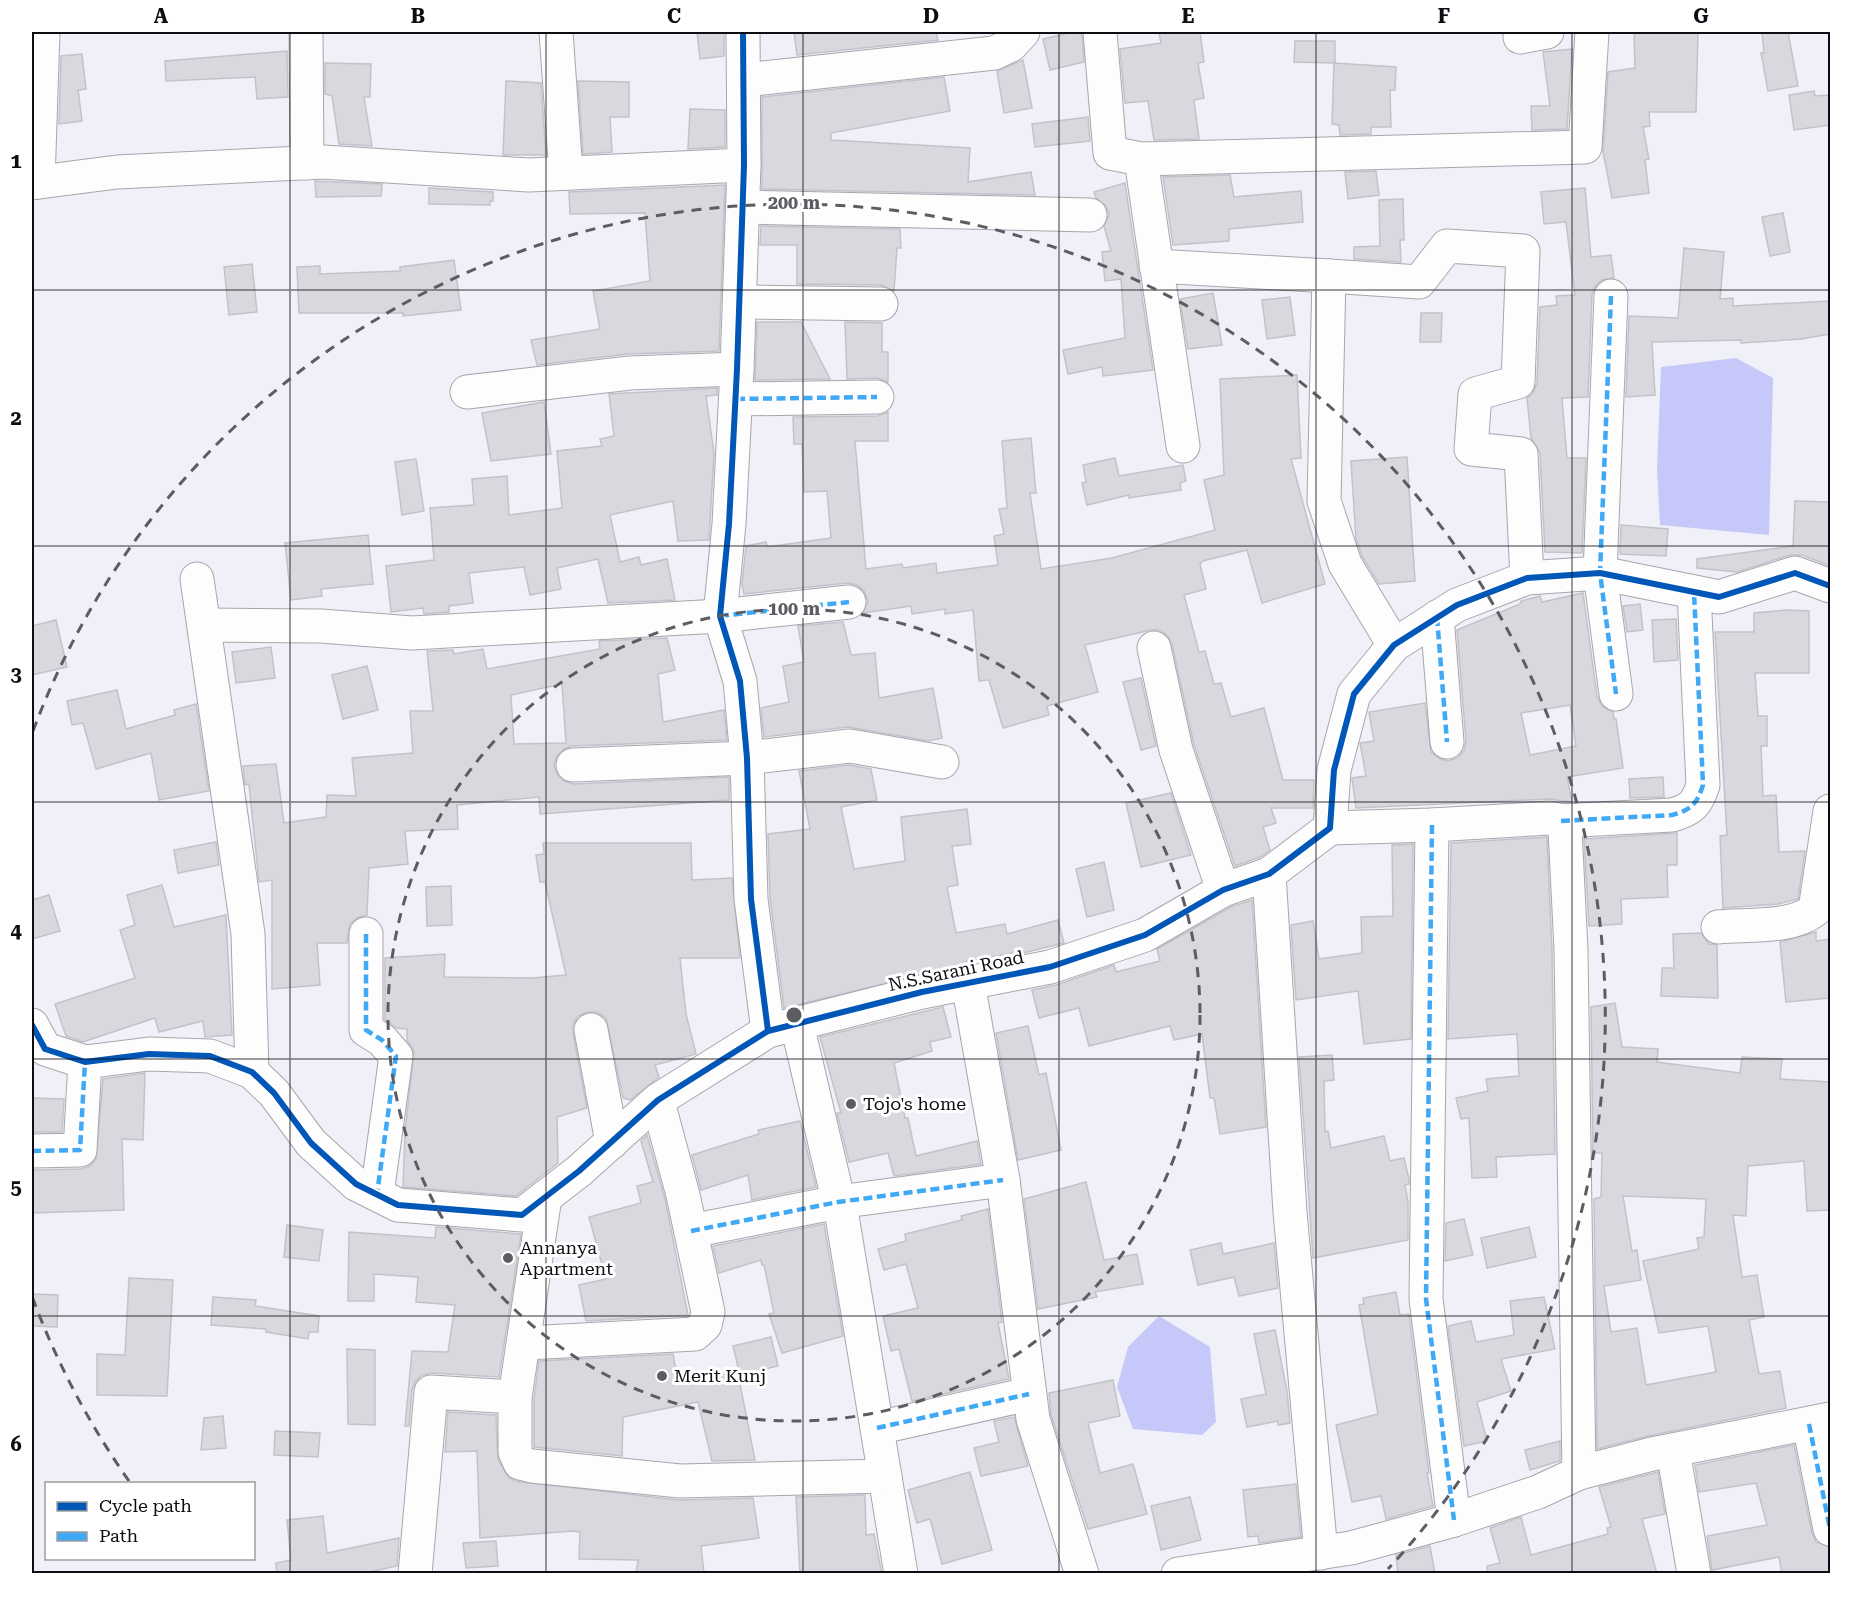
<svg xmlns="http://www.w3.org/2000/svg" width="1862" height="1605" font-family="'Roboto Serif',serif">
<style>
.water{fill:#c6c8f9}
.building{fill:#d8d8de;stroke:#c2c2c9;stroke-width:1.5;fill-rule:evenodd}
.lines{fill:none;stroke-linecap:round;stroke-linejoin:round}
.minor-casing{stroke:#a6a6ad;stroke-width:35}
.minor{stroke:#fdfdfe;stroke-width:33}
.quiet{stroke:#3fa9f5;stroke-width:4.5;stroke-dasharray:9 4.5;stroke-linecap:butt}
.cycleway-casing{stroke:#fff;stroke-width:10}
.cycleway{stroke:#0057b8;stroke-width:6}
.grid{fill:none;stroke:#0d0d13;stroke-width:1.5;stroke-opacity:0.55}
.ring{fill:none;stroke:#5c5d63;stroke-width:3;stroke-dasharray:10 8}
.poi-dot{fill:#5c5d63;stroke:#fff;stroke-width:2}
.labels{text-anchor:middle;stroke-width:6;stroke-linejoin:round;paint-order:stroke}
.street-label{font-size:18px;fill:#0d0d13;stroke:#fff}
.poi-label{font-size:18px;fill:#0d0d13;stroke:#fff;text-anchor:start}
.centre{fill:#5c5d63;stroke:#fff;stroke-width:3}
.ring-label{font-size:18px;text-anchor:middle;font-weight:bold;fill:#5c5d63;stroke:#fff;stroke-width:6;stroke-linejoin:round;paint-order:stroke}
.neatline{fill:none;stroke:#0d0d13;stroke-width:2}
.grid-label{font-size:20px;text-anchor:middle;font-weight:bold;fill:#0d0d13}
</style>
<rect width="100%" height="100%" fill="#f0f1f8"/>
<g class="water">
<polygon points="1736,358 1773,378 1769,535 1660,525 1657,470 1661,367"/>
<polygon points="1159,1316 1210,1347 1216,1422 1202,1435 1133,1429 1117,1387 1128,1347"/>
</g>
<g class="building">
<polygon points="697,32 724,32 724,56 700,59"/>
<polygon points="794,32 936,32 938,40 797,55"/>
<polygon points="1073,32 1082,32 1084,62 1050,70 1043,39"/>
<polygon points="1159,32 1200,32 1204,62 1198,63 1204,98 1194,100 1199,139 1154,140 1148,101 1125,103 1120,49 1161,43"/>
<polygon points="1634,32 1698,32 1696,112 1649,112 1650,126 1643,127 1649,159 1645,160 1649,193 1612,198 1603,152 1608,72 1635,68"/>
<polygon points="1762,32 1788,32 1798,86 1768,91 1761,53 1764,53"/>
<polygon points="1295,41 1335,41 1335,63 1294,62"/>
<polygon points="1572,49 1567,129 1532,130 1531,106 1550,106 1543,52"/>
<polygon points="287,51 288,97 257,99 255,77 166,81 165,61"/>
<polygon points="82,54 86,89 78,90 82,121 59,124 61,56"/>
<polygon points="1023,60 1032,108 1004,113 997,71"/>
<polygon points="325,63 371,64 370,97 364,97 372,146 339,144 332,96 325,94"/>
<polygon points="1334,63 1396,67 1395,90 1390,90 1391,127 1371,127 1371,134 1340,135 1339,125 1332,124"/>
<polygon points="944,77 950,111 831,133 831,140 970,148 968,182 1031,172 1035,195 762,189 762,97"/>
<polygon points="506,81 541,83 546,155 503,155"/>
<polygon points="578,81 629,82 629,117 610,117 612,152 583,154"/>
<polygon points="1814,91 1815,96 1830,95 1830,125 1794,130 1789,95"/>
<polygon points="690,109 725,110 725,147 688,149"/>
<polygon points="1088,117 1090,141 1035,147 1032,124"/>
<polygon points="1376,171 1379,195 1348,199 1345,172"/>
<polygon points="1230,175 1234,197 1301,191 1303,222 1229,229 1229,241 1173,245 1163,177"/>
<polygon points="315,181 382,184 381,196 316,197"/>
<polygon points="1125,183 1153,370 1103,376 1102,367 1068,374 1063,350 1125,338 1121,279 1105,281 1102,252 1111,251 1104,226 1109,215 1106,206 1096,198 1094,192"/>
<polygon points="725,185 719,351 628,354 537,365 531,340 600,329 593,291 650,281 645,213 570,214 569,192"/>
<polygon points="429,188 493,192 493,201 490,201 490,205 429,204"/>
<polygon points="1585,188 1591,257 1611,255 1614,278 1602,280 1595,287 1592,295 1588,397 1562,398 1567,458 1586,458 1582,553 1545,552 1540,453 1531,438 1527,398 1533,393 1537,383 1540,307 1557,305 1556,296 1575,295 1566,222 1544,224 1541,192"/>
<polygon points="1403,199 1404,240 1400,240 1401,262 1354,259 1354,247 1380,246 1379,200"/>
<polygon points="1783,213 1790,252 1770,256 1762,217"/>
<polygon points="761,226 900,229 901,248 897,248 894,291 881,285 797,284 797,245 760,245"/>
<polygon points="1684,248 1724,252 1720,299 1733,298 1733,306 1830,301 1830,334 1801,339 1741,343 1741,340 1652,342 1655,395 1626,397 1629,316 1678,318"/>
<polygon points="454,260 461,310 403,316 403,313 299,313 297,267 320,266 320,274 400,271 400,267"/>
<polygon points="252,264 257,312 229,315 224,267"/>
<polygon points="1213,293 1222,345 1188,349 1180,299"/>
<polygon points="1290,297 1295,335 1267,339 1262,300"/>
<polygon points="1421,313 1442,313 1441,342 1420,342"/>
<polygon points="757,322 801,322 830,379 755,380"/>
<polygon points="845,322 882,323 882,352 888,352 888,382 877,378 847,379"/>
<polygon points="1297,375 1301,458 1291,459 1325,584 1262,603 1247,550 1203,561 1200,564 1206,589 1184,595 1199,652 1205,651 1214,684 1221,683 1231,717 1264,708 1283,780 1314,780 1313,808 1271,808 1276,823 1263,827 1270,850 1260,857 1235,866 1194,745 1172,644 1168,636 1160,630 1151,630 1085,645 1098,692 1047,706 1049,715 1003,728 989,680 979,681 973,610 945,614 945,609 912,614 911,606 863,613 868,601 864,591 857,585 848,583 744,594 742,584 746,546 766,542 767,547 831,538 827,491 804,492 802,444 794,444 793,417 877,416 888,412 888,441 855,441 866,569 902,564 903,568 936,563 937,573 998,565 994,536 1004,534 999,509 1007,508 1002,441 1031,438 1036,493 1030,493 1041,569 1112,558 1215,530 1204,480 1224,475 1220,379"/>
<polygon points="717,388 717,395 706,396 714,453 709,540 678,541 673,501 610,515 620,562 639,557 641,565 667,559 675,600 608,603 598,559 557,568 561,589 530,595 524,567 469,573 473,603 449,606 449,612 424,614 423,608 391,612 386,566 434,560 430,508 474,505 472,479 507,476 509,515 562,508 557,451 602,446 600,439 614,436 609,394"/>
<polygon points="544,402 551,454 491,461 482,413"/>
<polygon points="1407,457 1415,581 1379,584 1362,556 1356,539 1351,461"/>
<polygon points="1115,458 1119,476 1183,465 1186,481 1180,483 1181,490 1129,498 1129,495 1087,505 1082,483 1086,482 1083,465"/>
<polygon points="416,459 424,511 402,515 395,462"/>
<polygon points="1795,501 1830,502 1830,566 1802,555 1790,555 1737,572 1697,568 1697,559 1793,546"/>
<polygon points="1621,525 1668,529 1666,556 1620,554"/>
<polygon points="368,535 373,584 321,589 322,596 291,600 285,543"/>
<path d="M1583,593L1597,696L1602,706L1613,712L1614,719H1616L1623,768L1567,777L1572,802L1549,799L1356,808L1352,778L1366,776L1360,743L1374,741L1369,712L1425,703L1431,752L1440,759L1448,761L1457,758L1464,751L1466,741L1457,630L1520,604L1521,601L1540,596L1542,602ZM1570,705L1576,746L1530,755L1521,713Z"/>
<polygon points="1640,604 1643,630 1627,632 1623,606"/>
<polygon points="1787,610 1809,611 1809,673 1755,673 1758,716 1767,716 1767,746 1761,746 1763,796 1776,795 1779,852 1805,851 1798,899 1778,904 1723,908 1720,836 1727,835 1715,632 1754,632 1754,613"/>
<polygon points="1676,619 1678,660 1654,662 1652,620"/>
<polygon points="56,620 67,667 32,675 32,626"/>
<polygon points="843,622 851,655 875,653 879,698 933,688 942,738 929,741 848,727 764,737 761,708 789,702 783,666 804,662 798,626"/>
<path d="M667,638L675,670L658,674L663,722L724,710L727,740L572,746L564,749L557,756L554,765L557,774L564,781L574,784L729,777V800L540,814L539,797L457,805L458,829L405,831L408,864L369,868L367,915L357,918L350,924L347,943H317L320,985L272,989V880L259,882L249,784L245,785L243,766L276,764L284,823L326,817L327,795L356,796L352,758L413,753L410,711H433L427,651L453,650L454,654L483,649L487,669L600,649L599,641ZM562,684L566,743L514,744L511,695Z"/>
<polygon points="271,647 275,678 236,683 232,652"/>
<polygon points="367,666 378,710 343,719 332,675"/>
<polygon points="1141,678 1156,746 1141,750 1123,682"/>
<polygon points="117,690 126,729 175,715 174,710 196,704 209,791 159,800 151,753 96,769 83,723 72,725 67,701"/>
<polygon points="849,765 871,769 877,800 841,807 854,869 905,861 901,817 967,809 971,844 952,846 958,885 947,887 956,933 1005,924 1007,934 1058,920 1064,943 1023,953 1023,951 963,962 963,965 784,1008 770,898 768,834 810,829 799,771"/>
<polygon points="1663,777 1664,797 1630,798 1629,779"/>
<polygon points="1171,793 1191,855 1141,867 1126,803"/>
<polygon points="1677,833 1677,865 1667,865 1668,897 1621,899 1622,924 1589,926 1584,839"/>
<polygon points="1547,837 1552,951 1555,1154 1496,1157 1497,1177 1472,1178 1469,1118 1461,1119 1456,1098 1488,1091 1486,1079 1519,1076 1517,1034 1448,1039 1451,843"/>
<polygon points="216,842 219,865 178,873 174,850"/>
<polygon points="543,843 691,843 692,880 732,878 740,958 680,958 686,1014 696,1054 655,1065 659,1077 630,1100 623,1098 606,1018 597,1012 587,1012 578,1016 573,1024 573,1033 587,1108 557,1117 558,1163 516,1196 403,1187 405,1132 414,1051 407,1040 407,1029 397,1028 385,1020 385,958 445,954 444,977 533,978 566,975 545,882 540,882 536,855 544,854"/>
<polygon points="1413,844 1411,1039 1364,1044 1358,991 1296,1000 1291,925 1313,921 1319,959 1362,953 1361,917 1393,916 1392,845"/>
<polygon points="1104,862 1114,910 1087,917 1076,869"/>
<polygon points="162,885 174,927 226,915 232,1035 205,1037 203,1021 159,1032 155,1018 83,1042 66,1036 55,1004 135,978 120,930 135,925 127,895"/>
<polygon points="451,886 452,925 427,926 426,887"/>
<polygon points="49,895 60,931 32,939 32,900"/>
<polygon points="1252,900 1266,1127 1220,1134 1214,1098 1210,1098 1202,1034 1174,1040 1170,1026 1089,1046 1079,1008 1039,1018 1032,990 1056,985 1114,965 1116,972 1160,961 1157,949 1231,907"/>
<polygon points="1816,932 1816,941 1830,939 1830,998 1786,1002 1780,942"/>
<polygon points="1701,933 1709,944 1717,945 1718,998 1661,996 1662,968 1674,968 1673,934"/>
<path d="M1615,1003L1622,1047L1658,1049L1657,1062L1740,1073L1742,1057L1782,1059L1780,1079L1830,1082V1210L1807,1211L1804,1161L1748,1166L1746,1216L1733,1215L1742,1277L1757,1275L1764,1317L1749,1320L1759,1374L1780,1371L1786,1408L1648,1436L1597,1449L1594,1199L1601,1197L1602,1153H1593L1591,1007ZM1623,1196L1706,1199L1704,1237L1697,1238L1699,1249L1643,1261L1659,1333L1708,1326L1716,1372L1646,1385L1637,1328L1611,1332L1604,1286L1641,1280L1637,1250L1632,1251Z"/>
<polygon points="943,1007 951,1037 930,1042 932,1051 894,1063 905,1118 908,1118 916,1156 977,1141 981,1164 894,1176 888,1153 849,1162 837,1113 841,1113 820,1037"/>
<polygon points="1028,1026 1039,1075 1046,1073 1061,1150 1018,1160 996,1033"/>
<polygon points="1332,1055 1334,1080 1324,1081 1325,1132 1328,1131 1331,1148 1384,1136 1390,1161 1404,1158 1409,1179 1409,1184 1405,1185 1408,1202 1408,1240 1313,1258 1299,1057"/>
<polygon points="145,1073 143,1140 122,1139 124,1210 32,1213 32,1170 81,1169 90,1166 96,1159 103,1079"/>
<polygon points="32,1098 64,1099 62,1132 32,1132"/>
<polygon points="800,1121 816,1187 752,1200 748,1175 701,1190 692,1155 759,1134 758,1130"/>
<polygon points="647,1135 665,1199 688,1315 586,1321 579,1285 606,1279 589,1217 641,1203 637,1186 653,1182 641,1141"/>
<polygon points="1086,1182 1104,1260 1137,1254 1143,1284 1095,1292 1097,1297 1038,1309 1024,1199"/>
<polygon points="988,1209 1002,1322 998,1323 1009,1379 912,1401 899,1349 891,1351 883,1316 918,1308 906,1264 884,1270 878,1249 906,1241 905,1234 962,1220 961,1216"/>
<polygon points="1464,1219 1473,1255 1445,1261 1446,1223"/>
<polygon points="824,1224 843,1336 782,1353 769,1314 774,1313 764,1265 762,1265 761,1260 719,1273 713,1246"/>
<polygon points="287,1225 323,1230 319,1261 284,1257"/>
<polygon points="436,1227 521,1234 499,1377 432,1373 422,1375 415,1382 412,1390 409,1426 405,1426 412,1351 448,1352 455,1305 416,1302 418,1277 374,1274 374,1301 348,1301 349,1232 435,1238"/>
<polygon points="1529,1227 1536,1257 1487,1268 1481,1238"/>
<polygon points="1221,1243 1223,1254 1274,1243 1278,1288 1239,1296 1234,1277 1198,1285 1190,1250"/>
<polygon points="129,1278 173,1280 167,1396 97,1395 97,1354 125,1355"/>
<polygon points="1396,1292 1400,1315 1409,1314 1429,1473 1427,1473 1433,1506 1386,1519 1381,1496 1352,1502 1336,1425 1378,1414 1359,1305 1364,1304 1363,1298"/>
<polygon points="32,1294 58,1295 57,1327 32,1326"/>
<polygon points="213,1297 256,1300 255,1306 319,1316 318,1332 309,1332 308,1339 266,1332 266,1329 211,1325"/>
<polygon points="1544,1297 1555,1349 1501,1359 1511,1391 1477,1402 1487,1441 1464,1446 1448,1326 1471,1321 1476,1342 1514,1335 1510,1301"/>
<polygon points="1275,1330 1287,1391 1290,1423 1278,1425 1278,1421 1247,1427 1241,1399 1266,1394 1254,1334"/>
<polygon points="771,1337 778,1366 740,1375 733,1346"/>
<polygon points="347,1349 375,1350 375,1425 348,1424"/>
<polygon points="673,1354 678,1381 737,1369 755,1460 712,1461 698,1402 623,1417 622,1456 534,1447 534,1398 539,1361"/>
<polygon points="1113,1380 1120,1416 1088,1423 1100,1473 1133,1464 1147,1514 1088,1529 1051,1415 1049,1393"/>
<polygon points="448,1412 496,1415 498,1459 508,1477 515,1481 678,1500 753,1498 759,1538 701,1546 704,1574 636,1574 638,1560 579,1559 580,1532 573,1531 480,1538 477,1451 445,1452"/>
<polygon points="223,1416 226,1448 201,1450 204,1418"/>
<polygon points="1014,1417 1028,1466 981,1476 974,1448 999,1442 994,1421"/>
<polygon points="275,1431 320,1433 318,1457 274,1455"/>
<polygon points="1560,1441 1560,1461 1530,1470 1525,1450"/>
<polygon points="1794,1445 1812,1533 1816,1542 1830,1547 1830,1574 1782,1574 1779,1557 1712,1570 1707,1536 1767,1525 1756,1483 1699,1492 1695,1465"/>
<polygon points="970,1472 992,1550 942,1564 930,1519 917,1523 908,1490"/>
<polygon points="1658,1472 1665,1514 1642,1519 1657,1574 1488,1574 1487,1566 1500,1563 1490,1528 1521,1517 1531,1555 1608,1534 1607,1528 1611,1527 1599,1487"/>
<polygon points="1296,1484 1301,1537 1259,1543 1258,1536 1248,1537 1243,1490"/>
<polygon points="865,1495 866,1535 874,1534 882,1574 800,1574 796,1497"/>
<polygon points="1190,1497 1201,1540 1161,1550 1151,1506"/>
<polygon points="323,1516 327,1553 399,1538 397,1566 361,1574 277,1574 276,1563 291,1560 287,1520"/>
<polygon points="496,1541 498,1566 466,1568 463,1543"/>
<polygon points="1430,1546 1435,1574 1398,1574 1396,1555"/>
</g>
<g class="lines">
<defs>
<g id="minor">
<polyline points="306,32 307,163"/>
<polyline points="556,32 566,173"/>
<polyline points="743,32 744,165 737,369 729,524 720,616 740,681 747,758 751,899 768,1031"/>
<polyline points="1100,32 1110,153 1141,159 1585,147 1592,32"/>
<polyline points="1520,37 1547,32"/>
<polyline points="744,80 994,53 1011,45 1023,32"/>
<polyline points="1141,159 1183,446"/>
<polyline points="38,182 43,32"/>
<polyline points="32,183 117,172 323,162 529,175 744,165"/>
<polyline points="743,207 1090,215"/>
<polyline points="1156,266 1329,276 1324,501 1345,564 1394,645"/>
<polyline points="1329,276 1419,282 1447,246 1523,251 1518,382 1475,394 1471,449 1521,454 1527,578"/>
<polyline points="1611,296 1600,573 1616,694"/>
<polyline points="740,302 881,304"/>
<polyline points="467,392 630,373 737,369"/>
<polyline points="736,399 877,397"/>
<polyline points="197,579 248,934 252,1072"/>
<polyline points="1437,617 1447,742"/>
<polyline points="205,625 321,626 412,633 720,616 849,602"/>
<polyline points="1154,648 1176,750 1223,890"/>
<polyline points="573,765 747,758 850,746 942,762"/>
<path d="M1561,821L1672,815C1691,810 1697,804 1703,785L1694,592"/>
<polyline points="1432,825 1426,1299 1454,1520"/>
<polyline points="1330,828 1432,825 1550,818 1561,821 1565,829 1571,950 1579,1473"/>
<polyline points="1269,874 1290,1212 1321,1553"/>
<path d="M1718,927C1747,924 1791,929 1815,910L1830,811"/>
<polyline points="366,934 366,1030 382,1040 396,1056 377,1194"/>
<polyline points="968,983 1003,1180 1033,1419 1082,1574"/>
<polyline points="797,1024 842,1216 901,1574"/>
<polyline points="32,1025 45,1049 85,1062 149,1054 210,1056 252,1072 274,1093 311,1143 356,1184 398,1205 522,1215 579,1171 658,1100 768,1031 922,992 1050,967 1145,935 1223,890 1269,874 1330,828 1334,770 1354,694 1394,645 1457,605 1527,578 1600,573 1719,597 1795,573 1830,586"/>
<polyline points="591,1030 612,1142"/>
<polyline points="32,1151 80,1150 85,1062"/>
<polyline points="691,1231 838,1202 1003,1180"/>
<polyline points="526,1343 695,1334 705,1325 708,1312 683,1195 658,1102"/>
<polyline points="515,1397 515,1452 520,1463 532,1466 680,1481 885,1476"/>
<polyline points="1809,1424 1830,1529"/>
<polyline points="877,1428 1029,1394"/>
<polyline points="1673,1450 1694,1574"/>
<polyline points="415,1574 431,1392 515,1397 545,1197"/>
<polyline points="1178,1574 1351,1548 1454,1520 1538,1492 1579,1473 1652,1454 1830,1419"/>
</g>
</defs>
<use href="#minor" class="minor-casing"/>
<use href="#minor" class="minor"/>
<g class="quiet">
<polyline points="1611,296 1600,573 1616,694"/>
<polyline points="736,399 877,397"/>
<polyline points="720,616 849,602"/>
<polyline points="1437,617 1447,742"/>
<path d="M1561,821L1672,815C1691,810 1697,804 1703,785L1694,592"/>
<polyline points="1432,825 1426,1299 1454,1520"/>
<polyline points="366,934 366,1030 382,1040 396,1056 377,1194"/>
<polyline points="32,1151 80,1150 85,1062"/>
<polyline points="691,1231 838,1202 1003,1180"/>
<polyline points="1809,1424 1830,1529"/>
<polyline points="877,1428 1029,1394"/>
</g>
<defs>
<g id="cycleway">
<polyline points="743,32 744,165 737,369 729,524 720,616 740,681 747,758 751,899 768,1031"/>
<polyline points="32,1025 45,1049 85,1062 149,1054 210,1056 252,1072 274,1093 311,1143 356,1184 398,1205 522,1215 579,1171 658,1100 768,1031 922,992 1050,967 1145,935 1223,890 1269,874 1330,828 1334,770 1354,694 1394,645 1457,605 1527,578 1600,573 1719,597 1795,573 1830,586"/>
</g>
</defs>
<use href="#cycleway" class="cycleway-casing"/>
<use href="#cycleway" class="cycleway"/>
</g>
<path class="grid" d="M290,32V1574M546,32V1574M803,32V1574M1059,32V1574M1316,32V1574M1572,32V1574M32,290H1830M32,546H1830M32,802H1830M32,1059H1830M32,1316H1830"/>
<g class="ring">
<circle cx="794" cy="1015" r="406"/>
<path d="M129 1481A812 812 0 0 1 33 1299M33 731A812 812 0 1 1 1388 1569"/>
</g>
<g class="poi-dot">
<circle cx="851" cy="1104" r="6"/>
<circle cx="508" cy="1258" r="6"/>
<circle cx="662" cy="1376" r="6"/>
</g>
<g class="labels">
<g class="street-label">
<text transform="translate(956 971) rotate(-12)" y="6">N.S.Sarani Road</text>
</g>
<g class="poi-label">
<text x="863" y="1110">Tojo's home</text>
<text x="520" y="1254">Annanya<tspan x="520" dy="21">Apartment</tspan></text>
<text x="674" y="1382">Merit Kunj</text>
</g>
</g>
<circle cx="794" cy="1015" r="9" class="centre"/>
<g class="ring-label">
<text x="794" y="209">200 m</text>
<text x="794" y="615">100 m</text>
</g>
<rect width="1862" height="1605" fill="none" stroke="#ffffff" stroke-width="66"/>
<rect x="45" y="1482" width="210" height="78" fill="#ffffff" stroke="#9e9ea1" stroke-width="1.5"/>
<rect x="57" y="1502" width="30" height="9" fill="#0057b8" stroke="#9e9ea1" stroke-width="1.5"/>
<text x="99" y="1512" font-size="18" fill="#0d0d13">Cycle path</text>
<rect x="57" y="1532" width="30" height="9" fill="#3fa9f5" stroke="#9e9ea1" stroke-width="1.5"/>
<text x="99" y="1542" font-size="18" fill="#0d0d13">Path</text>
<rect x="33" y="33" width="1796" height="1539" class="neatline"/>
<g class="grid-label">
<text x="161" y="23">A</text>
<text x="418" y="23">B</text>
<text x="674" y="23">C</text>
<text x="931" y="23">D</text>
<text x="1188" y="23">E</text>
<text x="1444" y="23">F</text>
<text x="1701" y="23">G</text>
<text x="16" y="168">1</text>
<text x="16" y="425">2</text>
<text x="16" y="681">3</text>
<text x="16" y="938">4</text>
<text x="16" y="1194">5</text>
<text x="16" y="1451">6</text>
</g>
</svg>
